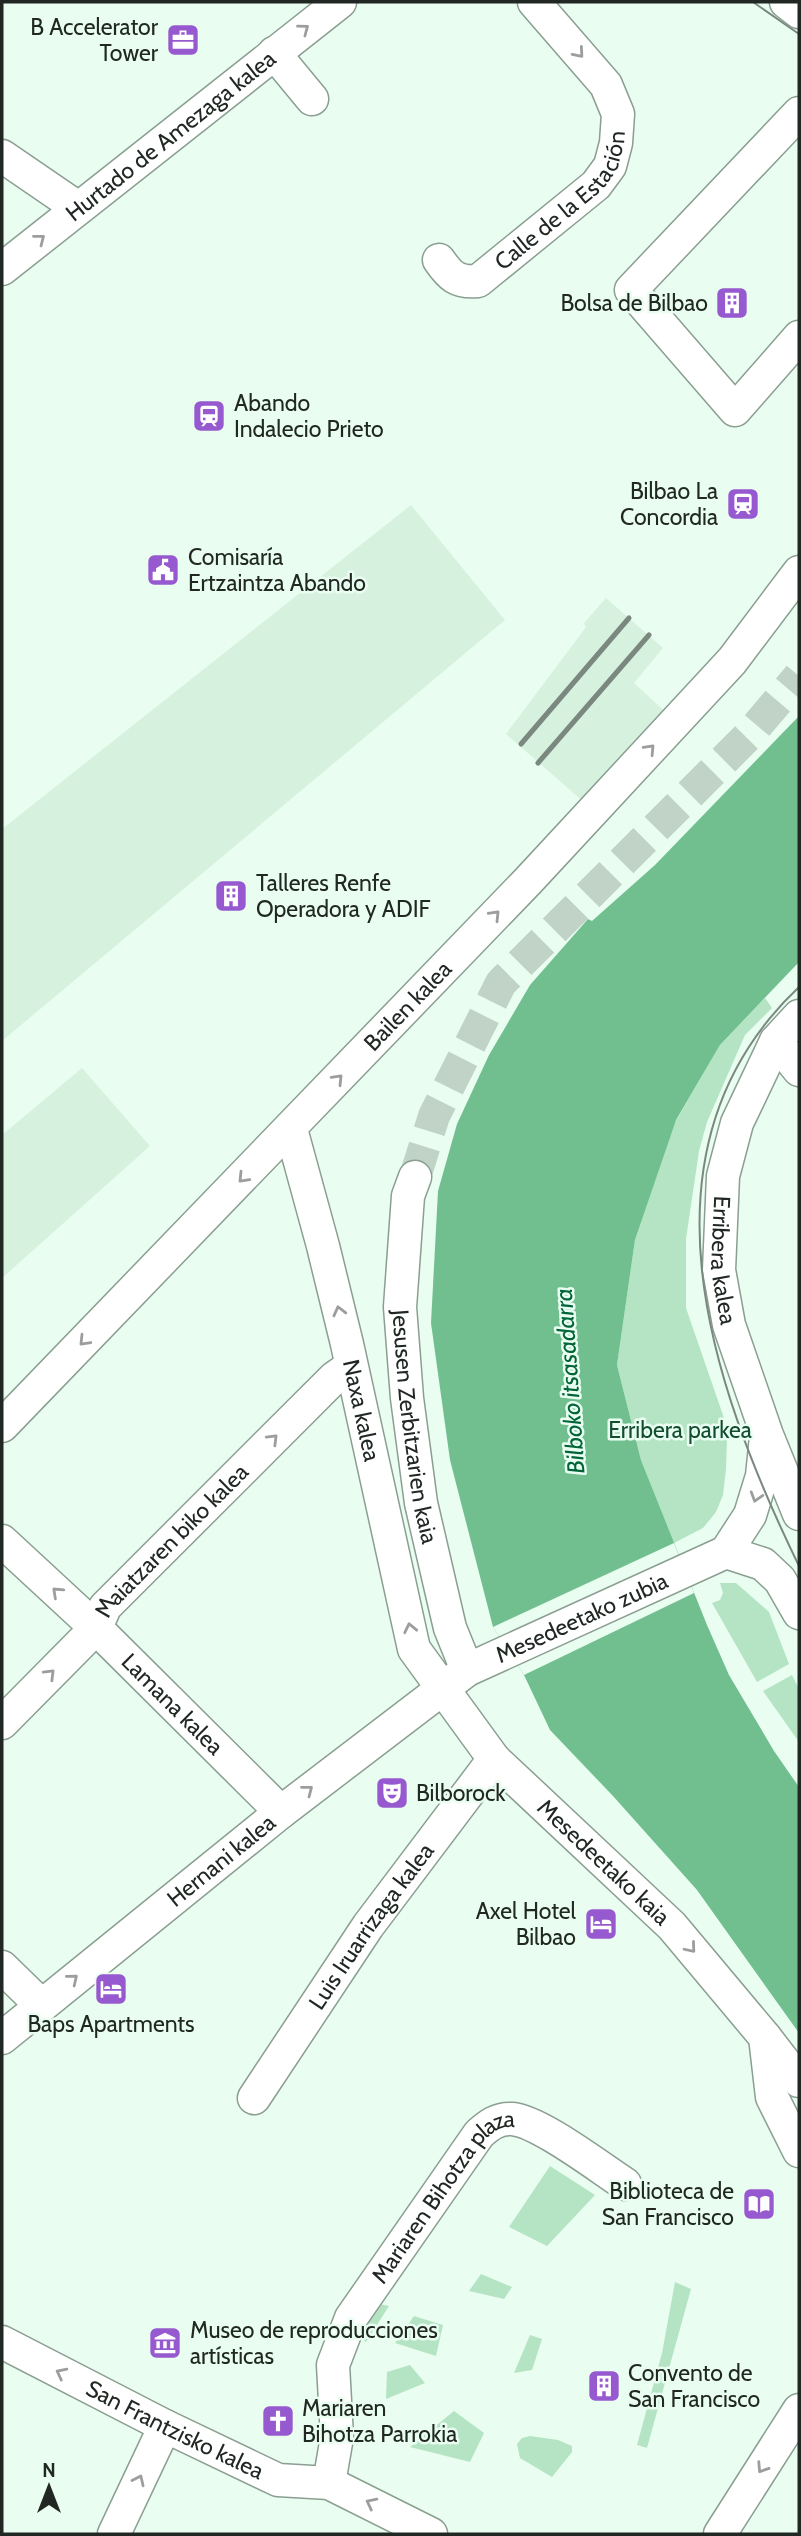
<svg xmlns="http://www.w3.org/2000/svg" width="801" height="2536" font-family="Cabin,sans-serif">
<style>
.built{fill:#d6f2df}
.green{fill:#b4e4c4}
.water{fill:#71bf8f}
.pier{fill:#e9fef0}
.lines{fill:none;stroke-linecap:round;stroke-linejoin:round}
.minor-tunnel{stroke:#c1d3c7;stroke-width:32;stroke-dasharray:32 16;stroke-linecap:butt}
.minor-casing{stroke:#8a9e91;stroke-width:35}
.minor{stroke:#fff;stroke-width:32}
.tram{stroke:#7b887f;stroke-width:2}
.rail{stroke:#7b887f;stroke-width:5}
.oneway{stroke:#9b9e9c}
.labels{text-anchor:middle;stroke-width:5;stroke-linejoin:round;paint-order:stroke}
.poi-label{font-size:23px;fill:#212823;stroke:#e9fef0;text-anchor:start}
.street-label{font-size:23px;fill:#212823;stroke:#e9fef0}
.park-label{font-size:23px;fill:#114d2e;stroke:#e9fef0}
.water-label{font-size:24px;font-style:italic;fill:#006438;stroke:#e9fef0}
</style>
<rect width="100%" height="100%" fill="#e9fef0"/>
<g class="built">
<polygon points="411,505 505,620 2,1041 2,829"/>
<polygon points="606,598 663,648 634,683 669,715 586,804 506,734 586,627 584,623"/>
<polygon points="82,1068 150,1146 2,1278 2,1135"/>
</g>
<g class="green">
<polygon points="765,998 772,1008 745,1035 707,1122 699,1151 686,1239 686,1308 724,1418 727,1439 726,1469 723,1495 716,1512 703,1528 674,1543 641,1460 617,1365 635,1240 674,1124 720,1045"/>
<polygon points="720,1583 736,1583 769,1612 789,1664 757,1682 712,1603 720,1600 723,1593"/>
<polygon points="792,1675 799,1689 799,1742 763,1691"/>
<polygon points="550,2166 595,2195 547,2246 509,2227"/>
<polygon points="481,2274 512,2287 504,2299 469,2291"/>
<polygon points="675,2282 691,2289 647,2448 637,2445 662,2353"/>
<polygon points="370,2302 389,2306 366,2342 353,2333"/>
<polygon points="414,2316 443,2325 436,2356 395,2343"/>
<polygon points="530,2335 542,2339 532,2370 514,2373"/>
<polygon points="410,2365 425,2383 386,2399 387,2372"/>
<polygon points="454,2411 484,2433 470,2462 410,2447"/>
<polygon points="530,2436 558,2440 572,2446 572,2452 552,2477 520,2458 517,2444 522,2438"/>
</g>
<polygon class="water" points="799,716 799,962 720,1045 676,1120 635,1240 617,1365 641,1460 707,1625 729,1675 774,1751 799,1787 799,2033 697,1890 613,1796 550,1730 524,1675 493,1627 450,1460 431,1323 438,1191 457,1124 489,1055 530,985 588,919 592,921 655,865"/>
<polygon class="pier" points="674,1543 694,1593 524,1675 493,1627"/>
<g class="lines">
<polyline class="minor-tunnel" points="415,1177 434,1116 501,983 749,735 799,676"/>
<defs>
<g id="minor">
<polyline points="786,2 799,12"/>
<polyline points="274,53 312,99"/>
<polyline points="799,113 631,290 735,410 799,337"/>
<polyline points="2,156 78,208"/>
<path id="s1" d="M439,260C450,276 457,283 478,281L596,185L610,166L616,143L618,114L606,85L534,2"/>
<path id="s2" d="M2,269L340,2"/>
<path id="s3" d="M799,1016L776,1041L737,1123L723,1176L719,1270L729,1325L767,1435L799,1514"/>
<polyline points="776,1041 799,1070"/>
<path id="s4" d="M291,1129L323,1246L347,1344L414,1649L494,1759L672,1926L765,2037L772,2097L799,2151"/>
<path id="s5" d="M415,1177L408,1196L400,1307L407,1398L421,1503L450,1628L467,1670"/>
<path id="s6" d="M2,1426L528,881L732,661L799,572"/>
<path id="s7" d="M2,1541L96,1628L281,1812"/>
<polyline points="726,1552 750,1515 762,1476 766,1437"/>
<polyline points="726,1552 763,1564 780,1580 799,1613"/>
<path id="s8" d="M2,1723L96,1628L105,1607L334,1378L351,1366"/>
<polyline points="2,1967 41,2005"/>
<polyline points="765,2037 799,2081"/>
<path id="s9" d="M2,2038L281,1812L467,1670L726,1552"/>
<path id="s10" d="M254,2098L368,1926L494,1759"/>
<path id="s11" d="M2,2342L165,2426L278,2480L329,2483L431,2534"/>
<path id="s12" d="M329,2483L337,2437L333,2365L351,2318L479,2134C489,2125 498,2118 512,2119C539,2121 600,2168 625,2184"/>
<polyline points="114,2534 165,2426"/>
<polyline points="720,2534 799,2410"/>
</g>
</defs>
<use href="#minor" class="minor-casing"/>
<use href="#minor" class="minor"/>
<g class="tram">
<polyline points="753,2 799,34"/>
<path d="M799,987C628,1149 711,1385 799,1566"/>
</g>
<g class="rail">
<polyline points="521,744 629,618"/>
<polyline points="538,763 649,635"/>
</g>
</g>
<defs><path id="oneway-chevron" d="M-2-3.5L2.5 0L-2 3.5" fill="none" stroke-width="1.6" stroke-linecap="round" stroke-linejoin="round" transform="scale(1.75)"/></defs>
<g class="oneway">
<use href="#oneway-chevron" transform="translate(304 29) rotate(-37)"/>
<use href="#oneway-chevron" transform="translate(579 53) rotate(49)"/>
<use href="#oneway-chevron" transform="translate(40 239) rotate(-38)"/>
<use href="#oneway-chevron" transform="translate(650 749) rotate(-47)"/>
<use href="#oneway-chevron" transform="translate(495 915) rotate(-46)"/>
<use href="#oneway-chevron" transform="translate(338 1079) rotate(-46)"/>
<use href="#oneway-chevron" transform="translate(243 1178) rotate(134)"/>
<use href="#oneway-chevron" transform="translate(339 1311) rotate(-104)"/>
<use href="#oneway-chevron" transform="translate(84 1341) rotate(134)"/>
<use href="#oneway-chevron" transform="translate(273 1439) rotate(-45)"/>
<use href="#oneway-chevron" transform="translate(756 1497) rotate(107)"/>
<use href="#oneway-chevron" transform="translate(57 1592) rotate(-137)"/>
<use href="#oneway-chevron" transform="translate(410 1628) rotate(-102)"/>
<use href="#oneway-chevron" transform="translate(50 1674) rotate(-45)"/>
<use href="#oneway-chevron" transform="translate(308 1790) rotate(-38)"/>
<use href="#oneway-chevron" transform="translate(691 1948) rotate(50)"/>
<use href="#oneway-chevron" transform="translate(73 1979) rotate(-39)"/>
<use href="#oneway-chevron" transform="translate(61 2373) rotate(-153)"/>
<use href="#oneway-chevron" transform="translate(762 2468) rotate(123)"/>
<use href="#oneway-chevron" transform="translate(139 2480) rotate(-65)"/>
<use href="#oneway-chevron" transform="translate(371 2503) rotate(-153)"/>
</g>
<defs>
<symbol id="office-square" viewBox="-11 -11 22 22"><rect x="-9" y="-9" width="18" height="18" rx="4" fill="#9759cf" stroke="#e9fef0"/><path d="M-6-3h4V-5.5h4V-3h4V5H-6ZM-1-4.5V-3h2v-1.5ZM-6 0V1H6V0Z" fill="#fff"/></symbol>
<symbol id="building-square" viewBox="-11 -11 22 22"><rect x="-9" y="-9" width="18" height="18" rx="4" fill="#9759cf" stroke="#e9fef0"/><path d="M-4-6H4V6H1V3H-1V6H-4ZM-2.5-4.3h1.7v1.8h-1.7ZM.8-4.3h1.7v1.8H.8ZM-2.5-1h1.7V.8h-1.7ZM.8-1h1.7V.8H.8Z" fill="#fff"/></symbol>
<symbol id="station-square" viewBox="-11 -11 22 22"><rect x="-9" y="-9" width="18" height="18" rx="4" fill="#9759cf" stroke="#e9fef0"/><path d="M-3-6H3Q5-6 5-4V2Q5 4 3 4L4.5 6H3L1.5 4h-3L-3 6H-4.5L-3 4Q-5 4-5 2V-4Q-5-6-3-6ZM-3.5-4v3h7v-3ZM-3.5 1v1.5H-2V1ZM2 1v1.5H3.5V1Z" fill="#fff"/></symbol>
<symbol id="civic-square" viewBox="-11 -11 22 22"><rect x="-9" y="-9" width="18" height="18" rx="4" fill="#9759cf" stroke="#e9fef0"/><path d="M-.6-6.5H3V-4.5H.6V-3L4-1V1h2V6H-6V1h2V-1L-.6-3ZM-1.2 2.5V6h2.4V2.5Z" fill="#fff"/></symbol>
<symbol id="theatre-square" viewBox="-11 -11 22 22"><rect x="-9" y="-9" width="18" height="18" rx="4" fill="#9759cf" stroke="#e9fef0"/><path d="M-5-5.5Q0-4 5-5.5V0Q5 5 0 6Q-5 5-5 0ZM-3.3-2.5H-1v1.5H-3.3ZM1-2.5H3.3v1.5H1ZM-2.8 1Q0 5.5 2.8 1Z" fill="#fff"/></symbol>
<symbol id="hotel-square" viewBox="-11 -11 22 22"><rect x="-9" y="-9" width="18" height="18" rx="4" fill="#9759cf" stroke="#e9fef0"/><path d="M-6-4.5h1.5V1H6V5H4.5V3h-9V5H-6ZM-4 0a1.8 1.8 0 1 1 3.6 0ZM.5 0V-2.5h3Q6-2.5 6 0Z" fill="#fff"/></symbol>
<symbol id="library-square" viewBox="-11 -11 22 22"><rect x="-9" y="-9" width="18" height="18" rx="4" fill="#9759cf" stroke="#e9fef0"/><path d="M-6-4Q-3-5.5-.7-3.5V5Q-3 3-6 4ZM6-4Q3-5.5 .7-3.5V5Q3 3 6 4Z" fill="#fff"/></symbol>
<symbol id="museum-square" viewBox="-11 -11 22 22"><rect x="-9" y="-9" width="18" height="18" rx="4" fill="#9759cf" stroke="#e9fef0"/><path d="M0-6L6-3V-2H-6V-3ZM-5-1h2V3h-2ZM-1-1h2V3h-2ZM3-1h2V3H3ZM-6 4H6V6H-6Z" fill="#fff"/></symbol>
<symbol id="church-square" viewBox="-11 -11 22 22"><rect x="-9" y="-9" width="18" height="18" rx="4" fill="#9759cf" stroke="#e9fef0"/><path d="M-1.2-6h2.4v3.5h3.3v2.4h-3.3V6h-2.4V-.1h-3.3v-2.4h3.3Z" fill="#fff"/></symbol>
</defs>
<g fill-rule="evenodd">
<use href="#office-square" x="164" y="21" width="38" height="38"/>
<use href="#building-square" x="713" y="284" width="38" height="38"/>
<use href="#station-square" x="190" y="397" width="38" height="38"/>
<use href="#station-square" x="724" y="485" width="38" height="38"/>
<use href="#civic-square" x="144" y="551" width="38" height="38"/>
<use href="#building-square" x="212" y="877" width="38" height="38"/>
<use href="#theatre-square" x="373" y="1774" width="38" height="38"/>
<use href="#hotel-square" x="582" y="1905" width="38" height="38"/>
<use href="#hotel-square" x="92" y="1970" width="38" height="38"/>
<use href="#library-square" x="740" y="2185" width="38" height="38"/>
<use href="#museum-square" x="146" y="2324" width="38" height="38"/>
<use href="#building-square" x="585" y="2367" width="38" height="38"/>
<use href="#church-square" x="259" y="2402" width="38" height="38"/>
</g>
<g class="labels">
<g class="poi-label">
<text x="158" y="35" text-anchor="end">B Accelerator<tspan x="158" dy="26">Tower</tspan></text>
<text x="708" y="311" text-anchor="end">Bolsa de Bilbao</text>
<text x="234" y="411">Abando<tspan x="234" dy="26">Indalecio Prieto</tspan></text>
<text x="718" y="499" text-anchor="end">Bilbao La<tspan x="718" dy="26">Concordia</tspan></text>
<text x="188" y="565">Comisaría<tspan x="188" dy="26">Ertzaintza Abando</tspan></text>
<text x="256" y="891">Talleres Renfe<tspan x="256" dy="26">Operadora y ADIF</tspan></text>
<text x="416" y="1801">Bilborock</text>
<text x="576" y="1919" text-anchor="end">Axel Hotel<tspan x="576" dy="26">Bilbao</tspan></text>
<text x="111" y="2032" text-anchor="middle">Baps Apartments</text>
<text x="734" y="2199" text-anchor="end">Biblioteca de<tspan x="734" dy="26">San Francisco</tspan></text>
<text x="190" y="2338">Museo de reproducciones<tspan x="190" dy="26">artísticas</tspan></text>
<text x="628" y="2381">Convento de<tspan x="628" dy="26">San Francisco</tspan></text>
<text x="302" y="2416">Mariaren<tspan x="302" dy="26">Bihotza Parrokia</tspan></text>
</g>
<g class="street-label">
<text dy="8" stroke="none"><textPath href="#s2" startOffset="215">Hurtado de Amezaga kalea</textPath></text>
<text dy="8" stroke="none"><textPath href="#s1" startOffset="166">Calle de la Estación</textPath></text>
<text dy="8" stroke="none"><textPath href="#s6" startOffset="584">Bailen kalea</textPath></text>
<text dy="8" stroke="none"><textPath href="#s3" startOffset="264">Erribera kalea</textPath></text>
<text dy="8" stroke="none"><textPath href="#s4" startOffset="290">Naxa kalea</textPath></text>
<text dy="8" stroke="none"><textPath href="#s5" startOffset="252">Jesusen Zerbitzarien kaia</textPath></text>
<text dy="8" stroke="none"><textPath href="#s8" startOffset="250">Maiatzaren biko kalea</textPath></text>
<text dy="8" stroke="none"><textPath href="#s9" startOffset="719">Mesedeetako zubia</textPath></text>
<text dy="8" stroke="none"><textPath href="#s7" startOffset="236">Lamana kalea</textPath></text>
<text dy="8" stroke="none"><textPath href="#s9" startOffset="282">Hernani kalea</textPath></text>
<text dy="8" stroke="none"><textPath href="#s4" startOffset="821">Mesedeetako kaia</textPath></text>
<text dy="8" stroke="none"><textPath href="#s10" startOffset="208">Luis Iruarrizaga kalea</textPath></text>
<text dy="8" stroke="none"><textPath href="#s12" startOffset="324">Mariaren Bihotza plaza</textPath></text>
<text dy="8" stroke="none"><textPath href="#s11" startOffset="194">San Frantzisko kalea</textPath></text>
</g>
<g class="park-label">
<text x="680" y="1438">Erribera parkea</text>
</g>
<g class="water-label">
<text transform="translate(570 1381) rotate(-94)" y="8">Bilboko itsasadarra</text>
</g>
</g>
<rect width="801" height="2536" fill="none" stroke="#212823" stroke-width="7"/>
<g transform="translate(49 2487)" stroke="#e9fef0" stroke-width="5" paint-order="stroke">
<path d="M0-5L12 26L0 18L-12 26Z" fill="#212823"/>
<text y="-10" font-size="19" font-weight="bold" text-anchor="middle" fill="#212823">N</text>
</g>
</svg>
